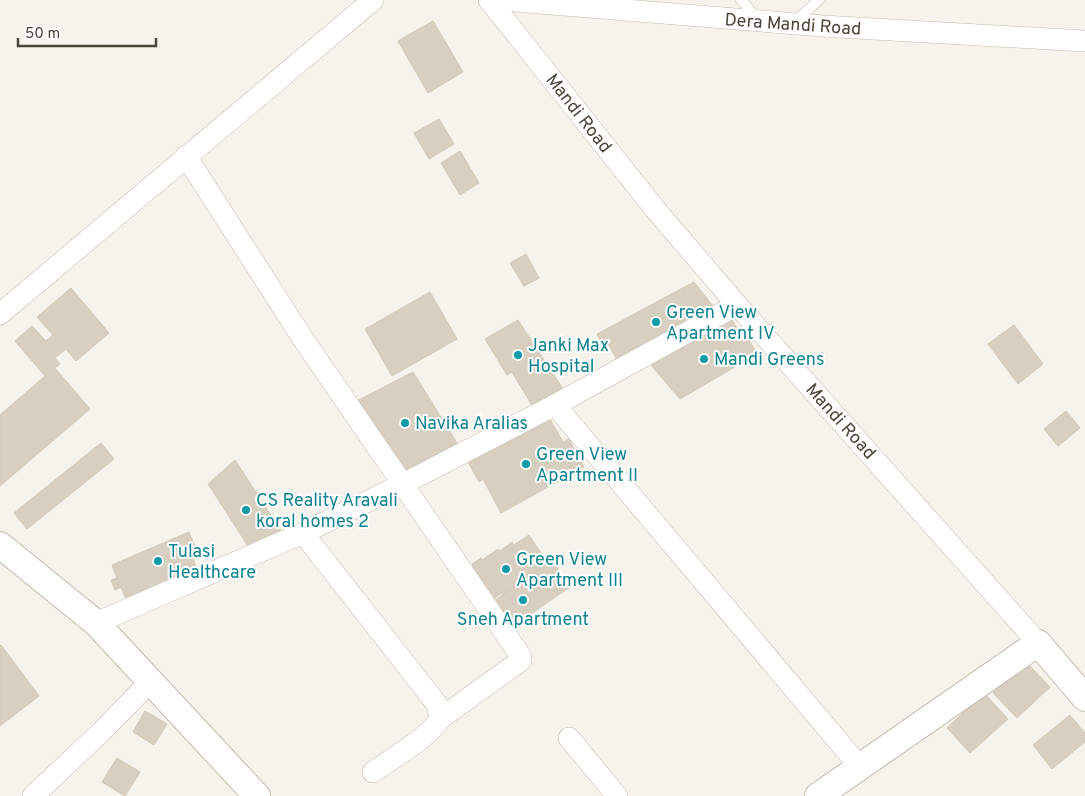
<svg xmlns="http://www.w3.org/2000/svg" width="1085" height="796" font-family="Overpass,sans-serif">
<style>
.building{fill:#d8cfc1;stroke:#d3c7b4}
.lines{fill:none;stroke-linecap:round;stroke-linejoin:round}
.service-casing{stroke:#c2bbae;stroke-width:11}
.minor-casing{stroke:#c2bbae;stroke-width:22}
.tertiary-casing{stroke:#c2bbae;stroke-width:28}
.service{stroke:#fff;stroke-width:10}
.minor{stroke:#fff;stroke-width:21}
.tertiary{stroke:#fff;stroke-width:26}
.culture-dot{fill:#0f9aa8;stroke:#fff;stroke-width:2}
.labels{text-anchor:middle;stroke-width:4;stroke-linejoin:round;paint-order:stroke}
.street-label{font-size:18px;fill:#4b4439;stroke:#fff}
.culture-label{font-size:18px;fill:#0d838f;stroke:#fff;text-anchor:start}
</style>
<rect width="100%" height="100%" fill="#f6f3ec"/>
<g class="building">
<polygon points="433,21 463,72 428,93 398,41"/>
<polygon points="439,119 454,144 429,159 414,133"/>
<polygon points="460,151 479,183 460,195 441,163"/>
<polygon points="526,254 539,278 524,286 510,263"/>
<polygon points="694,282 715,309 618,362 609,345 604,348 597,334"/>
<polygon points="71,288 109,333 76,361 66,349 55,358 60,364 55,368 90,409 0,486 0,415 45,376 15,341 32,326 46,341 53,335 37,317"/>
<polygon points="430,292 457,339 392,376 365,329"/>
<polygon points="518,320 563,389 533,407 512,372 507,375 485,339"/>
<polygon points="732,320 741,335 745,333 757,354 680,399 650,364"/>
<polygon points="1014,325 1043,364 1018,384 988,344"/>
<polygon points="413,372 457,443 398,476 353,403"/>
<polygon points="1066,411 1080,428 1058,446 1044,429"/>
<polygon points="548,416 563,442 569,439 584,467 501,513 483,479 479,482 467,460"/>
<polygon points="101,443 114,459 27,529 14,513"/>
<polygon points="235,460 285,537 252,552 208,484"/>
<polygon points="189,532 198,554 192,557 197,568 126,599 121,587 115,590 111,580 117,578 112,565"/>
<polygon points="529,535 548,563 503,595 502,593 489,602 468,571 474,567 472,564 481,558 482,560 498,549 500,551 512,542 514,545"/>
<polygon points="548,563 552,567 555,565 570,587 506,631 488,605"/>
<polygon points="1,645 39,696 0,726 0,646"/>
<polygon points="1026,662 1050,687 1017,718 993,693"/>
<polygon points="984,693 1008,719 970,753 947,728"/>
<polygon points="145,711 167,724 154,745 133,732"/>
<polygon points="1070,715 1085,733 1085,742 1052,769 1033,745"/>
<polygon points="117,758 140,772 125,796 102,782"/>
</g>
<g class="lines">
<defs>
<g id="service">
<polyline points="741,0 759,20"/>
<polyline points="794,22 819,0"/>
</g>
<g id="minor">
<polyline points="489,0 655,209 737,305 1038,643"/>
<polyline points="501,0 822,26 1085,41"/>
<path d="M186,156L303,339L520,655L521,660L516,664L441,718C427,739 394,757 373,772"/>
<polyline points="0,314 373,0"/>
<polyline points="555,405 860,767"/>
<polyline points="303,533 436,703 441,718"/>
<polyline points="96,623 303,533 403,484 555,405 737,305"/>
<polyline points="569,738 617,796"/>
<polyline points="33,796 101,732 150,682"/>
</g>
<g id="tertiary">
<polyline points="0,545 96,623 257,796"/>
<polyline points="818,796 1038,643 1085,698"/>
</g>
</defs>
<use href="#service" class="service-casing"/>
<use href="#minor" class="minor-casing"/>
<use href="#tertiary" class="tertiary-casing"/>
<use href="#service" class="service"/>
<use href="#minor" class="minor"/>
<use href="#tertiary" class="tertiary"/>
</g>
<g class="culture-dot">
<circle cx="656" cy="322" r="5"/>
<circle cx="518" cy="355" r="5"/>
<circle cx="704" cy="359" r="5"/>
<circle cx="405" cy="423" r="5"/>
<circle cx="526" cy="464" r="5"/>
<circle cx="246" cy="510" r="5"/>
<circle cx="158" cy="561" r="5"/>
<circle cx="506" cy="569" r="5"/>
<circle cx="523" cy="600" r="5"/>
</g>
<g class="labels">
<g class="street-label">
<text transform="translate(793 24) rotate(4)" y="6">Dera Mandi Road</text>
<text transform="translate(579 113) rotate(52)" y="6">Mandi Road</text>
<text transform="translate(841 421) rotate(48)" y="6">Mandi Road</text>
</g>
<g class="culture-label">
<text x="666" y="318">Green View<tspan x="666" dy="21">Apartment IV</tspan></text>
<text x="528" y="351">Janki Max<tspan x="528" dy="21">Hospital</tspan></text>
<text x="714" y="365">Mandi Greens</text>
<text x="415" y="429">Navika Aralias</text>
<text x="536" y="460">Green View<tspan x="536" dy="21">Apartment II</tspan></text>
<text x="256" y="506">CS Reality Aravali<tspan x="256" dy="21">koral homes 2</tspan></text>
<text x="168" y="557">Tulasi<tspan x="168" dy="21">Healthcare</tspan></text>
<text x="516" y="565">Green View<tspan x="516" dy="21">Apartment III</tspan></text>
<text x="523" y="625" text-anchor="middle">Sneh Apartment</text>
</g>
</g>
<path d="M18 38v8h138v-8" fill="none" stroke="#4b4439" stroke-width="2.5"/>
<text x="25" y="38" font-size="15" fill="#4b4439" stroke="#ffffff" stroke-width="4" paint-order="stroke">50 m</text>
</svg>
